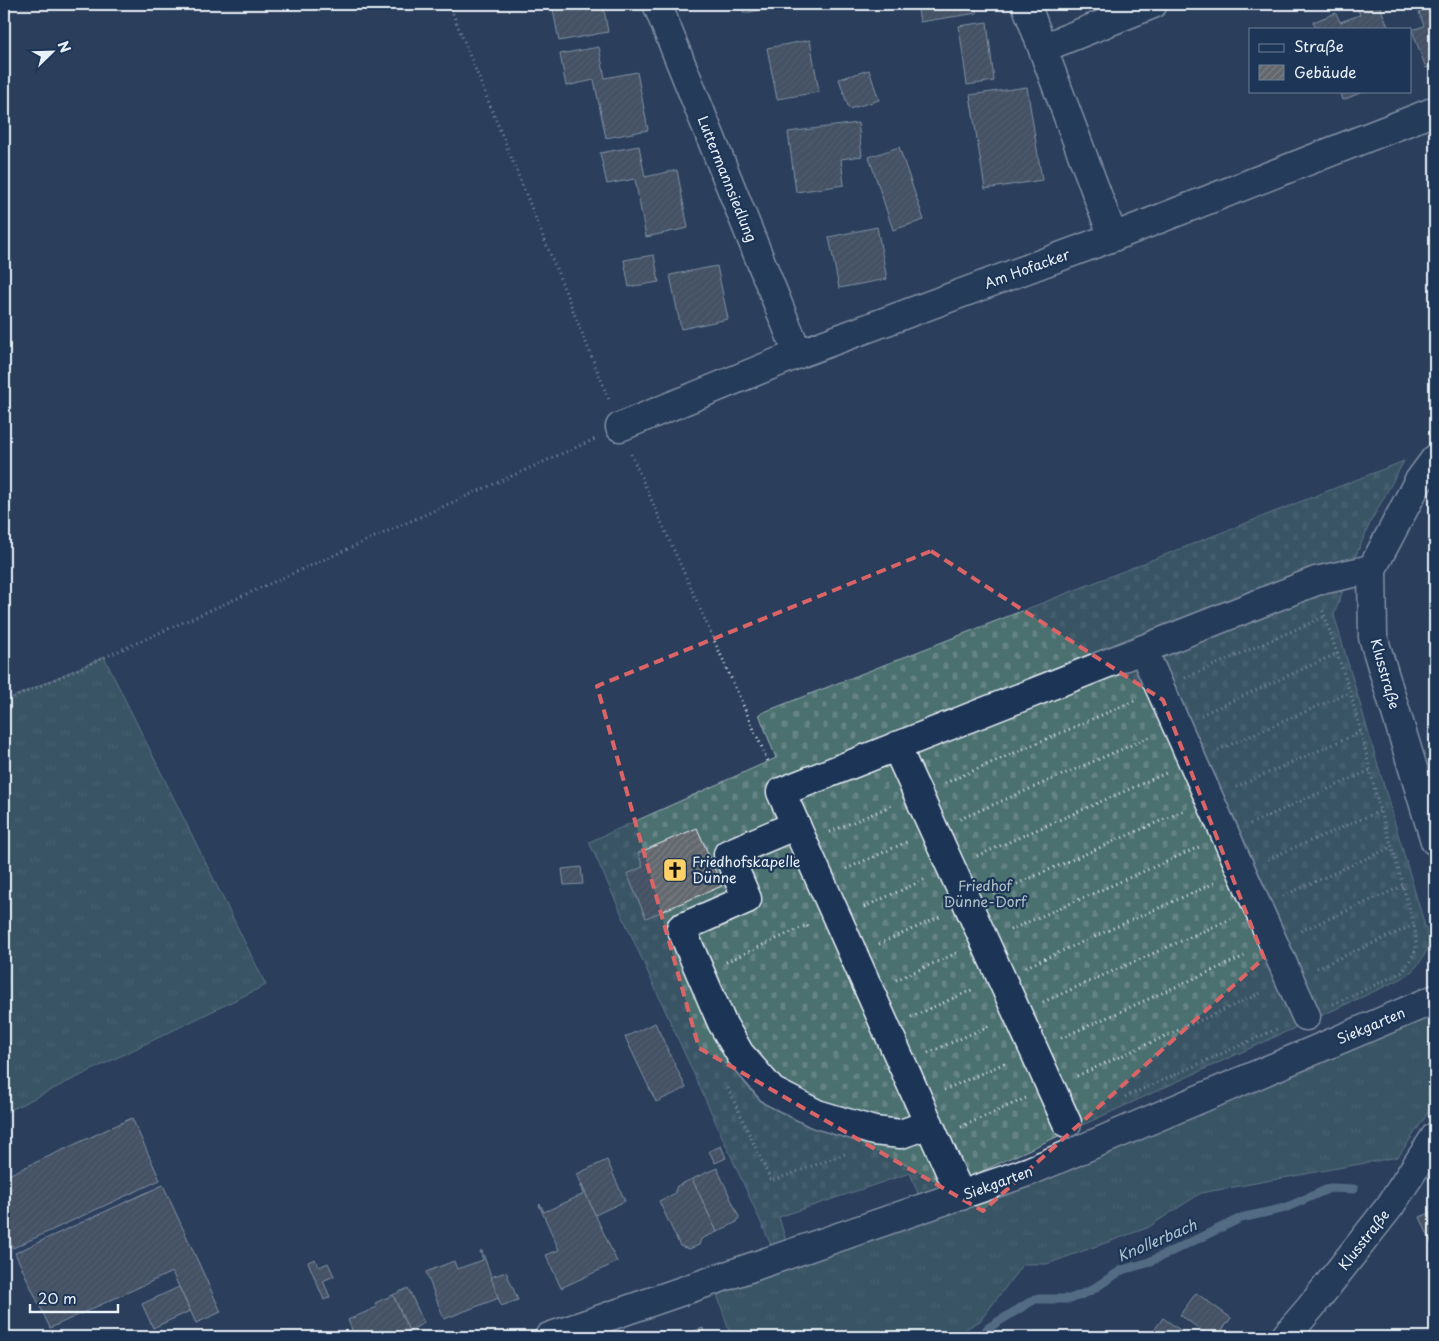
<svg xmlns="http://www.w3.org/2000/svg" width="1439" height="1341" font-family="'Playpen Sans',sans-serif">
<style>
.grass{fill:url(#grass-tufts);stroke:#9ab0b4}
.cemetery{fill:url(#cemetery-stones);stroke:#9ab0b4}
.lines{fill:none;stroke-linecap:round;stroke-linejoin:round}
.stream{stroke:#83a1b2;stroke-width:9}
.building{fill:url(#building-hatch);stroke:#e8f1f8}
.minor-casing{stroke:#e8f1f8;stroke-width:31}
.path{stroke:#e8f1f8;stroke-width:3;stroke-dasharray:1 4;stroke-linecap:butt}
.minor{stroke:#1d3557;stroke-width:28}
.marked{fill:none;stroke:#db6466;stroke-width:4;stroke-dasharray:10 6;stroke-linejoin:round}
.labels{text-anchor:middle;stroke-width:4.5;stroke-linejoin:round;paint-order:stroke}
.street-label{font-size:14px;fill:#e8f1f8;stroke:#1d3557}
.poi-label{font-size:14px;fill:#e8f1f8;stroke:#1d3557;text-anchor:start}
.park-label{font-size:14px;fill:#b1c4c8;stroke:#1d3557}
.water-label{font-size:15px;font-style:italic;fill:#adc2cf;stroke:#1d3557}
</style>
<defs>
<pattern id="grass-tufts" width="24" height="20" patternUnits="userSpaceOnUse" patternTransform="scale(1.25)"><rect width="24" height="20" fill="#4c6f70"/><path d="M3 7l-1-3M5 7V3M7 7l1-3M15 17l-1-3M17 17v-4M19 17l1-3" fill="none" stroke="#668485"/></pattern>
<pattern id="cemetery-stones" width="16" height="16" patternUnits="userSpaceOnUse" patternTransform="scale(1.25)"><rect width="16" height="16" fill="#4c6f70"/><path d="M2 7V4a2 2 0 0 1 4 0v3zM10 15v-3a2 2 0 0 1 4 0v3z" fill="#668485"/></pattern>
<pattern id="building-hatch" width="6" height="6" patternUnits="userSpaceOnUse" patternTransform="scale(1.25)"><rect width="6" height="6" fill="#63686e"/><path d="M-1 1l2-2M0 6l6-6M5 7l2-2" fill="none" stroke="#797e83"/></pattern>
</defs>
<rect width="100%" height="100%" fill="#2b3f5c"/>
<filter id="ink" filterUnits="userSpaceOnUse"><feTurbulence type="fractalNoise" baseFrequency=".02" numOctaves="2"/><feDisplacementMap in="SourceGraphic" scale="10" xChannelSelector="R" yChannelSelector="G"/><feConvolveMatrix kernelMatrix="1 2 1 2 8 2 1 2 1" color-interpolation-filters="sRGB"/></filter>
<g filter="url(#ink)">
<g class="grass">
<polygon points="104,657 266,985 4,1113 4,701"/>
<polygon points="1428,1012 1435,1016 1435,1095 1426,1116 1398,1157 1201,1193 1147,1228 1047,1264 1023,1264 980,1321 951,1337 731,1337 717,1294 1032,1182"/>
</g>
<path class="cemetery" d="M1404,461L1371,521L1353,562L1334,615L1430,943C1423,960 1415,972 1399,980L967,1178L919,1196L910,1173L779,1217L786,1241L772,1247L589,842L776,758L759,714Z"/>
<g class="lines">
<polyline class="stream" points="982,1337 988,1328 1035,1299 1070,1299 1090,1291 1122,1270 1147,1263 1241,1218 1285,1208 1330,1188 1354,1189"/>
</g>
<g class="building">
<polygon points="552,4 603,4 608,32 559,41"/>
<polygon points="742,4 795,4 744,13"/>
<polygon points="917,4 975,4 977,13 920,22"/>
<polygon points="1356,4 1379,4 1389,29 1316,29 1313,22 1336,13 1340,22 1360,15"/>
<polygon points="1435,6 1435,65 1426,68 1412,30 1424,26 1419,12"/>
<polygon points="987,22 994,81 967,85 959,26"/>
<polygon points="810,40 819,92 777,99 767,48"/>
<polygon points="599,47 605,78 637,72 648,130 606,138 594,80 566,86 560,54"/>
<polygon points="869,70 879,100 849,109 839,79"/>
<polygon points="1027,87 1042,180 985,189 970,95"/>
<polygon points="1340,91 1365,91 1343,100"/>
<polygon points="858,123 862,156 841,159 844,185 796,192 788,132"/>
<polygon points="639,146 645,177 677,170 688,228 646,237 635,179 607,184 600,153"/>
<polygon points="899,147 924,220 893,230 869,157"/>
<polygon points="877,227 887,279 839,288 829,237"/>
<polygon points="654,255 659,282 629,287 624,260"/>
<polygon points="717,266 728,319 681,329 670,275"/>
<polygon points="697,828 722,886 646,918 627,874 643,867 638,853"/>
<polygon points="581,867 583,884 564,885 562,869"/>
<polygon points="655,1023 686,1088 656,1102 625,1037"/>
<polygon points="132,1118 160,1180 13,1248 4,1229 4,1177"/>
<polygon points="721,1146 726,1158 715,1163 709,1151"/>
<polygon points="607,1160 625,1201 595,1215 577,1174"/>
<polygon points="717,1168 739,1217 737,1222 717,1232 692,1179"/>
<polygon points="692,1179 717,1232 701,1239 699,1245 689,1249 680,1246 659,1201 674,1194 677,1186"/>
<polygon points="163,1185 221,1312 196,1323 172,1272 50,1328 15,1253"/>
<polygon points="580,1186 582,1186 617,1262 561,1288 546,1255 559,1250 539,1205 540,1204 544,1212 584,1194"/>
<polygon points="1435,1211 1435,1249 1434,1249 1420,1217"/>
<polygon points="480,1251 482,1251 499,1298 444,1319 426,1272 454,1261 457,1269 483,1260"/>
<polygon points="315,1259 319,1267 328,1263 334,1276 323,1281 330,1297 324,1300 308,1262"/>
<polygon points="506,1272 518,1300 501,1306 491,1277"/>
<polygon points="179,1287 190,1311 153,1328 142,1304"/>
<polygon points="408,1288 424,1323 409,1331 393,1295"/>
<polygon points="1196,1293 1231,1318 1217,1337 1211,1337 1180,1315"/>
<polygon points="393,1295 410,1333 400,1337 355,1337 348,1320 377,1307 375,1303"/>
<polygon points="1163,1318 1190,1337 1149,1337"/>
<polygon points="703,1328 706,1337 676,1337"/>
</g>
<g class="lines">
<defs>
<g id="minor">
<polyline points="657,4 798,354"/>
<polyline points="1026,4 1113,237"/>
<polyline points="1043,48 1153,4"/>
<polyline points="620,427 798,354 1113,237 1435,111"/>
<polyline points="1435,459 1418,482 1372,569 1373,637 1435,841"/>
<polyline points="1143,650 1306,1016"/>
<polyline points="896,746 1067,1123"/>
<polyline points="796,825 728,854 747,899 681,928 722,1023 740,1054 772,1091 817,1114 874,1131 901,1134 929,1124"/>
<polyline points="961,1196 781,792 1316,581 1372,569"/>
<polyline points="549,1337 1030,1171 1435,999"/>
<polyline points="1285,1337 1310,1308 1390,1206 1435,1137"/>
</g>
</defs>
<use href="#minor" class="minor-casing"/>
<g class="path">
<polyline points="449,4 610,402"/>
<polyline points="631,454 768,761"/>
<polyline points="1185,678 1324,617"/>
<polyline points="4,702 595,439"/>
<polyline points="1201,715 1338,653"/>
<polyline points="1218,750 1350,692"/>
<polyline points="945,783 1134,701"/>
<polyline points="1236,787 1361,732"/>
<polyline points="960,819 1150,737"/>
<polyline points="1250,824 1371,770"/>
<polyline points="830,832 893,805"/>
<polyline points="977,856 1166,773"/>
<polyline points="1268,859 1380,811"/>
<polyline points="846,869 909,841"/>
<polyline points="994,894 1183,811"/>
<polyline points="1283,896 1392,847 1380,811 1361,732 1350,692 1322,608"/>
<polyline points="864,907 926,879"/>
<polyline points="1010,930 1199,847"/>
<polyline points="1301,931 1403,886"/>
<polyline points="879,944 942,916"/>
<polyline points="726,962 807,925 808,927"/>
<polyline points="1026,967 1217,882"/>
<polyline points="1317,968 1414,925"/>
<polyline points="896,980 959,952"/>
<polyline points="1043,1002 1231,919"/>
<polyline points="1333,1004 1403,972 1416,950 1416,937 1414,925 1392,847"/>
<polyline points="911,1017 974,989"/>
<polyline points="1061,1038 1247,955"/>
<polyline points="928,1053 991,1025"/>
<polyline points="1077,1076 1263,992"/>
<polyline points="728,1088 771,1181 848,1153"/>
<polyline points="944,1090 1007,1062"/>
<polyline points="1125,1097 1279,1028"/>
<polyline points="961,1127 1026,1098"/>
</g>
<use href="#minor" class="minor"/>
</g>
</g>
<path d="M0 0H1439V1341H0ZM931,551L1163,700L1264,958L983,1211L699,1048L597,686Z" fill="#2b3f5c" fill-opacity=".55" fill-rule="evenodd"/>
<path class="marked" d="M931,551L1163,700L1264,958L983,1211L699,1048L597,686Z"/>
<defs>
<symbol id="church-square" viewBox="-11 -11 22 22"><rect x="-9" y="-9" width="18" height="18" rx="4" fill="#ffd166" stroke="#1d3557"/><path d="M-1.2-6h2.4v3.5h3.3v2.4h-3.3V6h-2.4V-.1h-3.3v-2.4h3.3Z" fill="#111"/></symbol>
</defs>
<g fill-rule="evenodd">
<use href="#church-square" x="661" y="856" width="28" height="28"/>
</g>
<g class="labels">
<g class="street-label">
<text transform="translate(727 179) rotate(68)" y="5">Luttermannsiedlung</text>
<text transform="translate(1027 269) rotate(-20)" y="5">Am Hofacker</text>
<text transform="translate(1385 674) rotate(74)" y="5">Klusstraße</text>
<text transform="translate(1371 1026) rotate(-23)" y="5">Siekgarten</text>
<text transform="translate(998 1183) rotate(-20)" y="5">Siekgarten</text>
<text transform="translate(1364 1240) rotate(-52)" y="5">Klusstraße</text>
</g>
<g class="poi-label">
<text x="692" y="867">Friedhofskapelle<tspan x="692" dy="16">Dünne</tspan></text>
</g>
<g class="park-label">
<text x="985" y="891">Friedhof<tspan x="985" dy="16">Dünne-Dorf</tspan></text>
</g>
<g class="water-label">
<text transform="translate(1157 1241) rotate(-23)" y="5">Knollerbach</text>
</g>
</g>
<rect width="1439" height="1341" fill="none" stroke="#1d3557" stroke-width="20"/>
<rect x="10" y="10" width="1419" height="1321" fill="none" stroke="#e8f1f8" stroke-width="2" filter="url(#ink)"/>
<rect x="1249" y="28" width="162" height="65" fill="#1d3557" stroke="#6e8097"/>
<rect x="1259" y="44" width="25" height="8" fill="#1d3557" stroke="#6e8097"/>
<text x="1294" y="52" font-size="15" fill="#e8f1f8">Straße</text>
<rect x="1259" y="65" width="25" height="15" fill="url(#building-hatch)" stroke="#6e8097"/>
<text x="1294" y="78" font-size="15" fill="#e8f1f8">Gebäude</text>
<g transform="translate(52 52) rotate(67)" stroke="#1d3557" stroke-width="4" paint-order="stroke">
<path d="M0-4L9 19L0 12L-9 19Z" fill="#e8f1f8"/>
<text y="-8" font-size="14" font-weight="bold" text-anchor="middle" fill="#e8f1f8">N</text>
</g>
<path d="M30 1304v8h88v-8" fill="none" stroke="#e8f1f8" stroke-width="2.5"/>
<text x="38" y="1304" font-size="15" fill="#e8f1f8" stroke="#1d3557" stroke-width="4" paint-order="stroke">20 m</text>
</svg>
